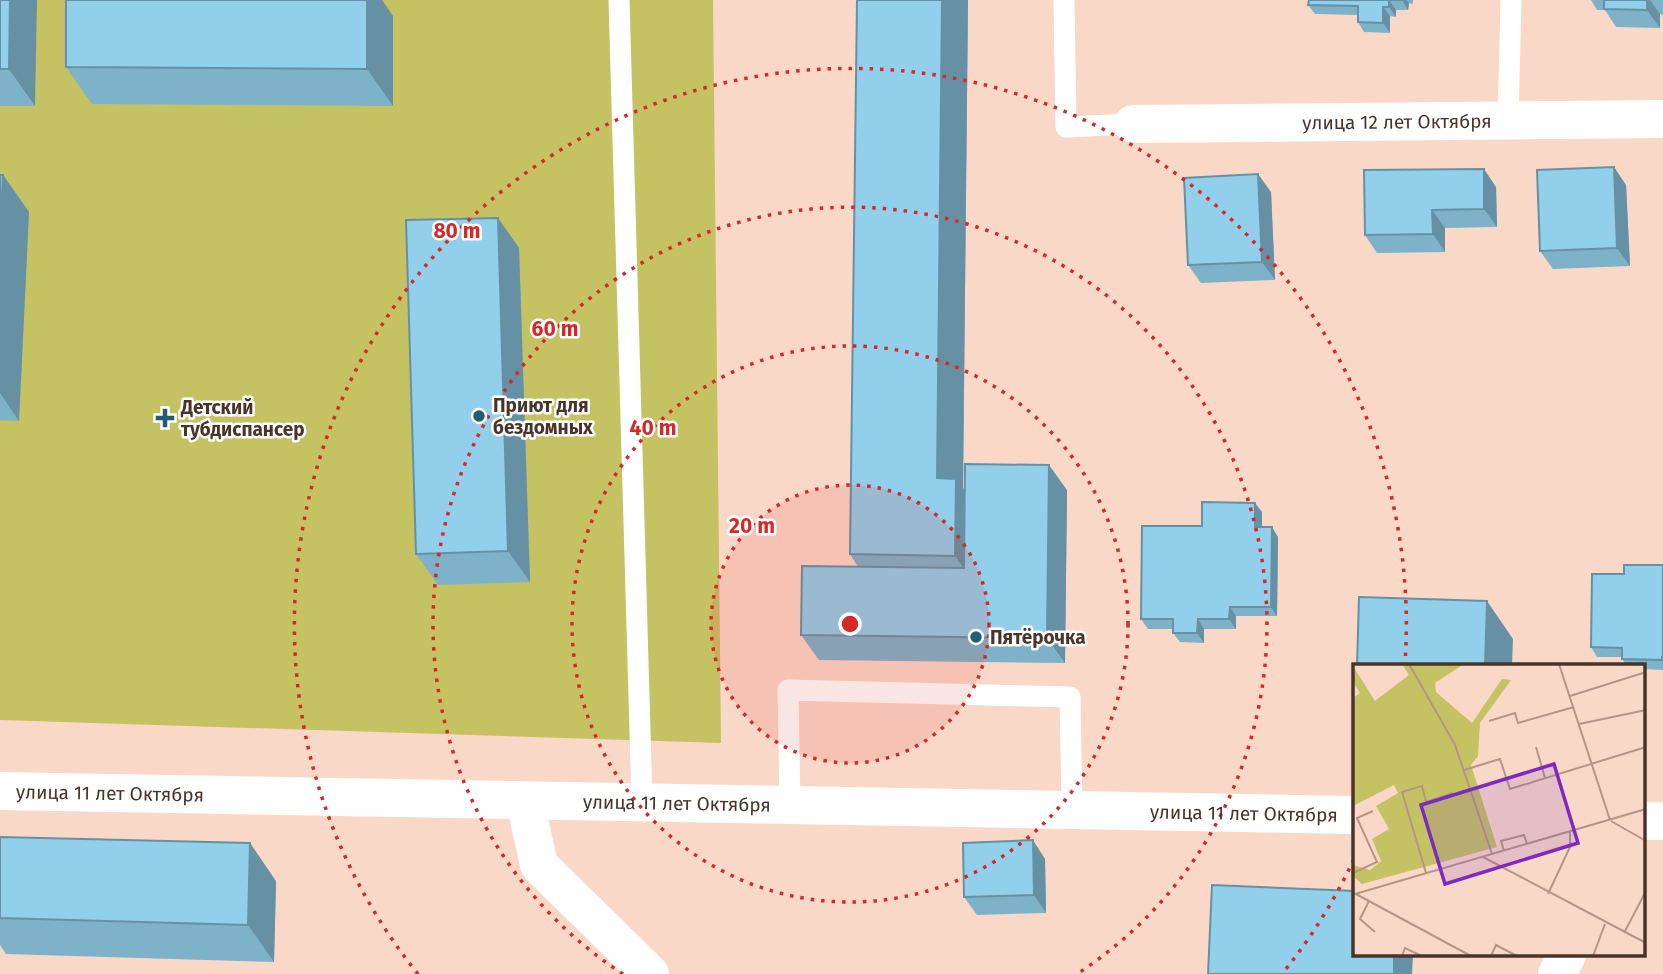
<svg xmlns="http://www.w3.org/2000/svg" width="1663" height="974" font-family="'Fira Sans',sans-serif">
<style>
.green{fill:#c5c263}
.lines{fill:none;stroke-linecap:round;stroke-linejoin:round}
.service{stroke:#fff;stroke-width:21}
.minor{stroke:#fff;stroke-width:38}
.tertiary{stroke:#fff;stroke-width:38}
.wall{fill:#7eb2c9}
.shaded-wall{fill:#6691a4}
.building{fill:#92cfea;stroke:#6691a4;stroke-width:2}
.ring{fill:none;stroke:#d62828;stroke-width:3.5;stroke-dasharray:3.5 7}
.poi-dot{fill:#215d75;stroke:#fff;stroke-width:2.5}
.labels{text-anchor:middle;stroke-width:5;stroke-linejoin:round;paint-order:stroke}
.street-label{font-size:19px;fill:#4a342a;stroke:#fff}
.poi-label{font-size:19px;font-weight:bold;fill:#4a342a;stroke:#fff;text-anchor:start}
.inset-road{fill:none;stroke:#b49689;stroke-width:2}
.view{fill:#7b2cbf;fill-opacity:0.15;stroke:#7b2cbf;stroke-width:3.5}
.inset-edge{fill:none;stroke:#4a342a;stroke-width:3.5}
.centre{fill:#d62828;stroke:#fff;stroke-width:3.5}
.ring-label{font-size:21px;text-anchor:middle;font-weight:bold;fill:#d62828;stroke:#fff;stroke-width:5;stroke-linejoin:round;paint-order:stroke}
</style>
<rect width="100%" height="100%" fill="#fad8c8"/>
<polygon class="green" points="0,0 713,0 721,743 0,720"/>
<g class="lines">
<g class="service">
<polyline points="619,0 642,801"/>
<polyline points="1064,0 1066,127 1133,124"/>
<polyline points="1508,121 1511,0"/>
<polyline points="790,804 788,690 1070,697 1072,809"/>
</g>
<g class="minor">
<path id="s1" d="M1133,124L1663,119"/>
<polyline points="525,801 539,865 650,974"/>
<polyline points="1557,974 1567,955"/>
</g>
<g class="tertiary">
<path id="s2" d="M0,791L1355,815"/>
<polyline points="1644,821 1663,821"/>
</g>
</g>
<g class="wall">
<polygon points="0,0 35,106 0,106"/>
<polygon points="857,0 968,0 963,488 964,490 1067,490 1065,663 819,660 801,635 858,567 850,554"/>
<polygon points="1309,0 1413,0 1413,4 1409,3 1408,10 1396,10 1396,17 1390,16 1390,33 1364,32 1358,22 1358,15 1315,14 1308,5"/>
<polygon points="1591,0 1663,0 1663,15 1660,14 1660,28 1616,27 1605,10 1597,10"/>
<polygon points="393,16 393,106 92,104 66,67"/>
<polygon points="0,175 3,175 29,212 19,421 0,420"/>
<polygon points="1626,185 1630,266 1553,269 1540,251"/>
<polygon points="1496,187 1497,227 1445,228 1445,252 1377,253 1365,235"/>
<polygon points="1271,192 1275,280 1201,283 1188,265"/>
<polygon points="498,218 519,248 530,582 438,585 416,554"/>
<polygon points="1262,512 1262,527 1278,537 1277,616 1236,616 1236,629 1204,629 1204,643 1180,642 1173,633 1173,629 1148,629 1141,619"/>
<polygon points="1663,565 1663,670 1644,669 1644,666 1627,666 1622,659 1622,657 1597,657 1591,647 1624,574"/>
<polygon points="0,837 276,881 274,962 6,954 0,945"/>
<polygon points="1045,859 1046,913 977,915 964,897"/>
</g>
<g class="shaded-wall">
<polygon points="10,0 37,0 35,106 9,69"/>
<polygon points="367,0 382,0 393,16 393,106 367,69"/>
<polygon points="942,0 968,0 963,488 982,516 981,593 955,556 937,478"/>
<polygon points="1389,0 1396,10 1396,17 1389,7"/>
<polygon points="1402,0 1406,0 1409,3 1408,10"/>
<polygon points="1647,0 1650,0 1660,14 1660,28 1647,10"/>
<polygon points="1383,7 1390,16 1390,33 1383,23"/>
<polygon points="1614,167 1626,185 1630,266 1617,248"/>
<polygon points="1484,169 1496,187 1497,227 1484,209"/>
<polygon points="1258,174 1271,192 1275,280 1262,262"/>
<polygon points="3,175 29,212 19,421 0,393 0,235"/>
<polygon points="1432,210 1445,228 1445,252 1433,234"/>
<polygon points="498,218 519,248 530,582 508,551"/>
<polygon points="1049,465 1067,490 1065,663 1047,638"/>
<polygon points="1255,503 1262,512 1262,536 1255,527"/>
<polygon points="1272,527 1278,537 1277,616 1271,607"/>
<polygon points="1487,601 1513,639 1512,666 1485,666"/>
<polygon points="1230,607 1236,616 1236,629 1229,619"/>
<polygon points="1198,619 1204,629 1204,643 1197,633"/>
<polygon points="1033,840 1045,859 1046,913 1034,895"/>
<polygon points="250,843 276,881 274,962 248,925"/>
<polygon points="1394,955 1413,955 1412,974 1394,974"/>
</g>
<g class="building">
<polygon points="0,0 10,0 9,69 0,69"/>
<polygon points="66,0 367,0 367,69 66,67"/>
<polygon points="857,0 942,0 937,478 956,479 955,556 850,554"/>
<polygon points="1309,0 1402,0 1389,0 1389,7 1383,7 1383,23 1358,22 1358,6 1308,5"/>
<polygon points="1604,0 1647,0 1647,10 1604,9"/>
<polygon points="1614,167 1617,248 1540,251 1537,170"/>
<polygon points="1484,169 1484,209 1432,210 1433,234 1365,235 1364,170"/>
<polygon points="1258,174 1262,262 1188,265 1184,178"/>
<polygon points="0,175 3,175 0,235"/>
<polygon points="498,218 508,551 416,554 406,220"/>
<polygon points="965,464 1049,465 1047,638 801,635 802,566 964,568"/>
<polygon points="1202,502 1255,503 1255,527 1272,527 1271,607 1230,607 1229,619 1198,619 1197,633 1173,633 1173,619 1141,619 1142,526 1202,526"/>
<polygon points="1624,565 1663,565 1663,657 1662,657 1662,660 1622,659 1622,648 1591,647 1592,574 1624,574"/>
<polygon points="1359,597 1487,601 1485,666 1357,666"/>
<polygon points="0,837 250,843 248,925 0,918"/>
<polygon points="1033,840 1034,895 964,897 963,843"/>
<polygon points="1212,885 1355,891 1355,955 1394,955 1394,974 1208,974"/>
</g>
<circle cx="850" cy="624" r="139" fill="#d62828" fill-opacity=".12"/>
<g class="ring">
<circle cx="850" cy="624" r="139"/>
<circle cx="850" cy="624" r="278"/>
<path d="M623 974A417 417 0 1 1 1077 974"/>
<path d="M1354 859A556 556 0 0 1 1282 974M418 974A556 556 0 1 1 1405 663"/>
</g>
<g class="poi-dot">
<circle cx="479" cy="416" r="7"/>
<path d="M161.5 407.5h7v7h7v7h-7v7h-7v-7h-7v-7h7z"/>
<circle cx="976" cy="637" r="7"/>
</g>
<g class="labels">
<g class="street-label">
<text dy="7" stroke="none"><textPath href="#s1" startOffset="264">улица 12 лет Октября</textPath></text>
<text dy="7" stroke="none"><textPath href="#s2" startOffset="110">улица 11 лет Октября</textPath></text>
<text dy="7" stroke="none"><textPath href="#s2" startOffset="677">улица 11 лет Октября</textPath></text>
<text dy="7" stroke="none"><textPath href="#s2" startOffset="1244">улица 11 лет Октября</textPath></text>
</g>
<g class="poi-label">
<text x="493" y="412">Приют для<tspan x="493" dy="22">бездомных</tspan></text>
<text x="181" y="414">Детский<tspan x="181" dy="22">тубдиспансер</tspan></text>
<text x="990" y="644">Пятёрочка</text>
</g>
</g>
<g transform="translate(1353 664)">
<rect width="292" height="292" fill="#fad8c8"/>
<path d="M49,0H111L82,19L83,28L119,59L149,15L158,16L127,59L125,92L118,101L144,183L9,220L0,212V201L17,206L28,197L19,175L36,165L23,142L45,129L41,121L0,142V34L7,29L0,18V2L22,37L56,11Z" fill="#c5c263"/>
<path class="inset-road" d="M56,0L102,81L139,190M206,0L257,156M217,32L293,8M136,57L162,49L165,59L221,43M226,60L293,46M183,83L192,114M111,106L147,95L157,125L293,83M258,157L293,177M151,187L148,177L171,171L174,180M130,193L293,279M0,209L24,198L4,154L20,147M73,209L49,128L69,122L73,138L100,129M1,229L118,292M2,230L293,145M195,230L217,183V168M16,237L7,255L22,268M271,269L293,227M49,292L52,284L69,292M138,292L143,281L164,292M240,292L252,260"/>
<path class="view" d="M201,100L225,179L92,220L68,141Z"/>
<rect width="292" height="292" class="inset-edge"/>
</g>
<circle cx="850" cy="624" r="10" class="centre"/>
<g class="ring-label">
<text x="457" y="238">80 m</text>
<text x="555" y="336">60 m</text>
<text x="653" y="435">40 m</text>
<text x="752" y="533">20 m</text>
</g>
</svg>
